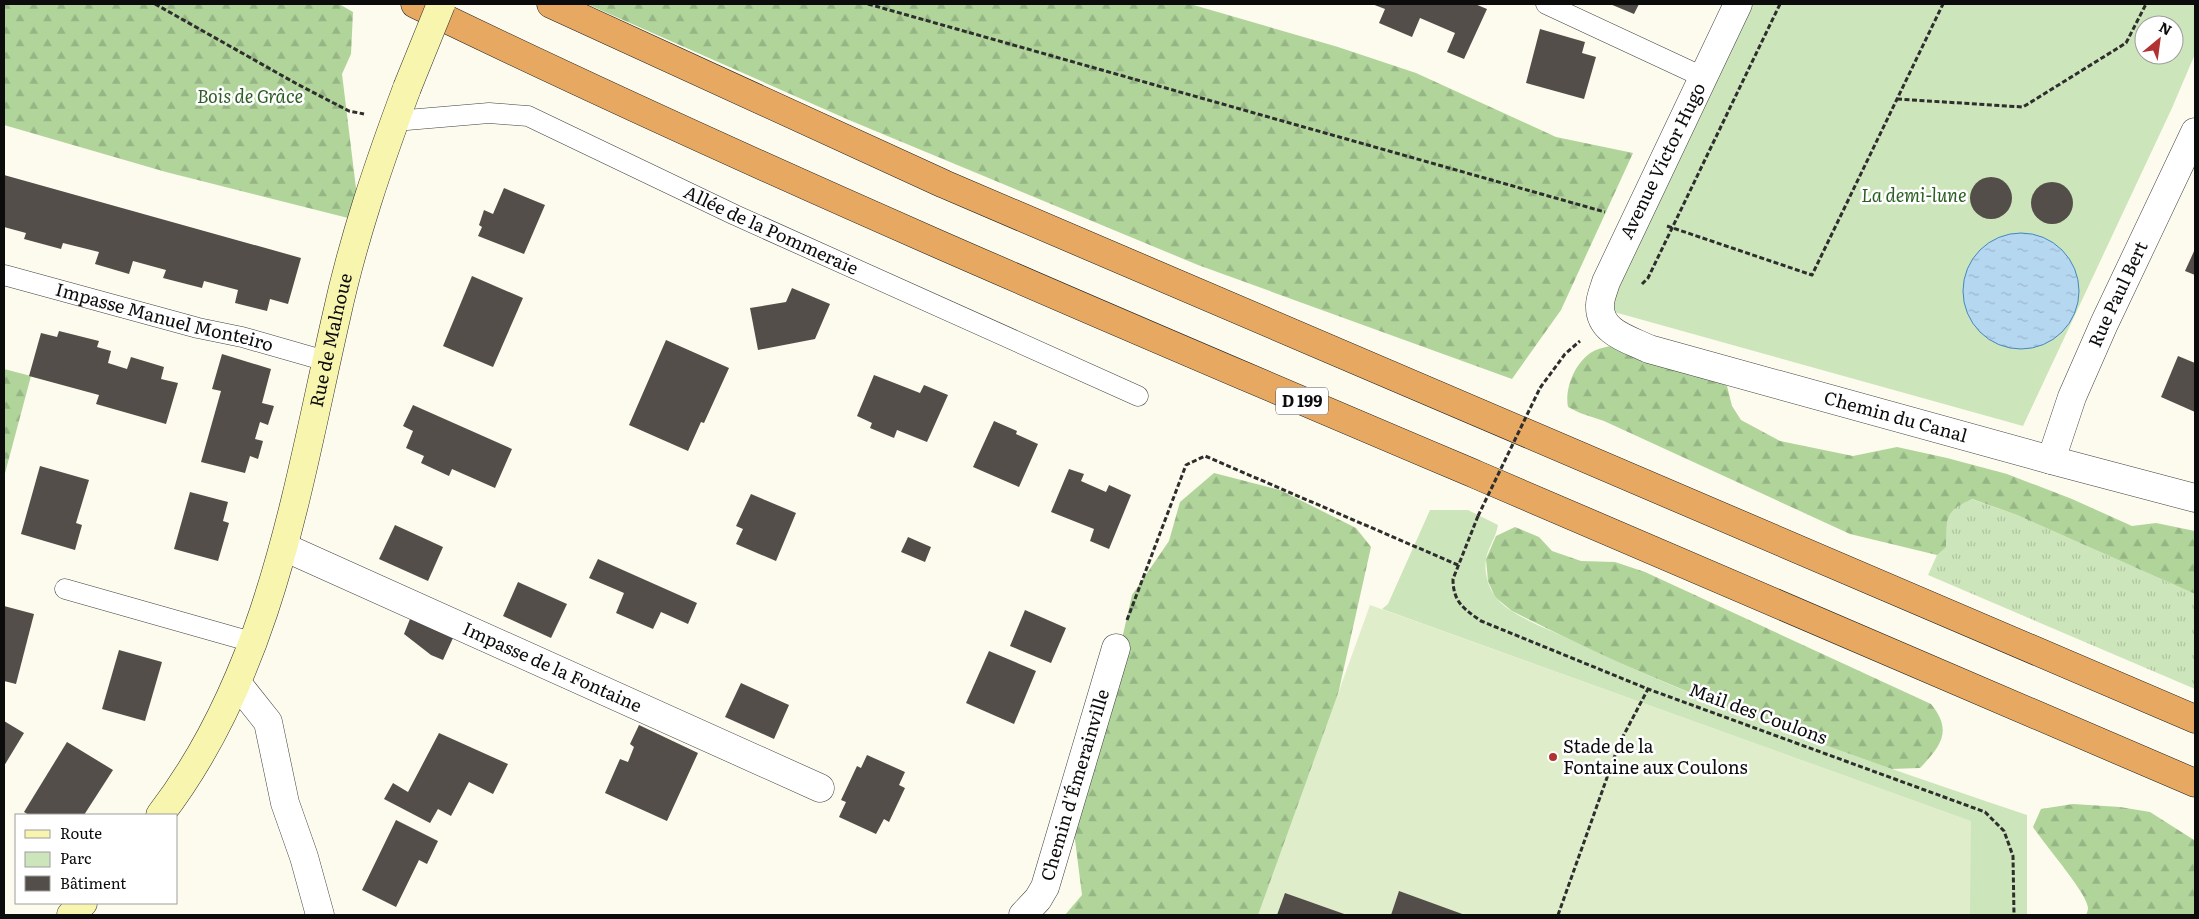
<svg xmlns="http://www.w3.org/2000/svg" width="2199" height="919" font-family="Literata,serif">
<style>
.grass{fill:url(#grass-tufts)}
.forest{fill:url(#forest-firs)}
.park{fill:#cde5ba;fill-rule:evenodd}
.pitch{fill:#dfedcb}
.water{fill:url(#water-ripples);stroke:#4386c1}
.building{fill:#544e4a}
.lines{fill:none;stroke-linecap:round;stroke-linejoin:round}
.lane-casing{stroke:#3f3f3f;stroke-width:21}
.street-casing{stroke:#3f3f3f;stroke-width:29}
.secondary-casing{stroke:#2e2e2e;stroke-width:29}
.highway-casing{stroke:#1d1d1d;stroke-width:29}
.path{stroke:#2e2e2e;stroke-width:3;stroke-dasharray:5 2.5;stroke-linecap:butt}
.lane{stroke:#fff;stroke-width:20}
.street{stroke:#fff;stroke-width:28}
.secondary{stroke:#f8f5ae;stroke-width:28}
.highway{stroke:#e7a861;stroke-width:28}
.secondary-bridge-casing{stroke:#2e2e2e;stroke-width:29;stroke-linecap:butt}
.path-bridge{stroke:#2e2e2e;stroke-width:3;stroke-dasharray:5 2.5;stroke-linecap:butt}
.secondary-bridge{stroke:#f8f5ae;stroke-width:28}
.poi-dot{fill:#b03331;stroke:#fff;stroke-width:2}
.labels{text-anchor:middle;stroke-width:5;stroke-linejoin:round;paint-order:stroke}
.shield{fill:#fff;stroke:#555;stroke-width:1}
.shield-label{font-size:16px;font-weight:bold;fill:#0c0c0c}
.park-label{font-size:18px;font-style:italic;fill:#2b5e23;stroke:#fff}
.street-label{font-size:18px;fill:#0c0c0c;stroke:#fff}
.poi-label{font-size:18px;fill:#0c0c0c;stroke:#fff;text-anchor:start}
</style>
<defs>
<pattern id="grass-tufts" width="24" height="20" patternUnits="userSpaceOnUse" patternTransform="scale(1.25)"><rect width="24" height="20" fill="#cde5ba"/><path d="M3 7l-1-3M5 7V3M7 7l1-3M15 17l-1-3M17 17v-4M19 17l1-3" fill="none" stroke="#afc39f"/></pattern>
<pattern id="forest-firs" width="22" height="20" patternUnits="userSpaceOnUse" patternTransform="scale(1.25)"><rect width="22" height="20" fill="#b0d49a"/><path d="M5 1l3.5 6h-7zM16 11l3.5 6h-7z" fill="#96b584"/></pattern>
<pattern id="water-ripples" width="26" height="14" patternUnits="userSpaceOnUse" patternTransform="scale(1.25)"><rect width="26" height="14" fill="#b6d7f0"/><path d="M2 4q2-2 4 0t4 0M15 11q2-2 4 0t4 0" fill="none" stroke="#9bb7cd"/></pattern>
</defs>
<rect width="100%" height="100%" fill="#fdfbed"/>
<polygon class="grass" points="1896,479 1971,499 2017,515 2195,594 2195,689 1928,575 1937,555 1939,543"/>
<g class="forest">
<polygon points="4,4 339,4 353,12 351,54 342,74 360,221 166,172 4,125"/>
<polygon points="587,4 1190,4 1338,47 1416,73 1556,137 1633,153 1561,310 1512,379 1198,265 849,120"/>
<path d="M1611,346L1692,376L1710,378L1727,386L1732,406L1741,420L1780,441L1853,456L1897,447L1947,458L2007,474L2072,499L2132,526L2156,523L2195,531V594L2017,515L1972,499C1943,512 1947,518 1946,547L1937,555L1850,534L1604,421L1580,413L1568,407C1564,387 1577,358 1596,350C1600,348 1606,347 1611,346Z"/>
<polygon points="4,369 31,376 4,477"/>
<polygon points="1214,473 1280,490 1356,528 1371,547 1330,730 1267,915 1065,915 1082,895 1073,824 1098,744 1132,595 1169,541 1180,502"/>
<path d="M1515,527L1539,537L1552,551L1581,561L1615,562L1645,572L1931,704C1953,731 1941,746 1920,768L1891,769L1765,724L1605,657L1512,611L1495,597L1488,581L1486,559L1496,536Z"/>
<path d="M2073,804L2120,807L2150,812L2194,840L2195,915H2086C2087,913 2088,910 2088,908C2088,894 2044,844 2033,827L2041,809Z"/>
</g>
<g class="park">
<path d="M1752,4H2195V54L2172,108L2023,426L1607,310ZM2144,25H2174V55H2144Z"/>
<path d="M1430,510H1468L1498,525C1496,538 1487,549 1486,560C1484,571 1488,587 1495,596C1508,615 1548,629 1569,639C1717,710 1872,763 2027,815V915H1970V821L1382,609L1388,604Z"/>
</g>
<polygon class="pitch" points="1370,605 1971,821 1970,915 1258,915"/>
<circle class="water" cx="2021" cy="291" r="58"/>
<g class="building">
<polygon points="1372,4 1475,4 1487,9 1464,59 1447,52 1455,33 1420,18 1412,37 1379,23 1385,9"/>
<polygon points="1610,4 1639,4 1634,14"/>
<polygon points="1540,29 1585,42 1582,53 1596,57 1584,99 1526,83"/>
<polygon points="4,175 301,258 288,304 270,299 267,311 235,303 238,290 204,281 202,288 163,278 166,270 133,261 129,274 95,264 99,252 63,243 61,249 24,239 26,233 4,227"/>
<circle cx="1991" cy="198" r="21"/>
<circle cx="2052" cy="203" r="21"/>
<polygon points="504,188 545,205 524,254 478,236 482,227 479,225 484,210 493,214"/>
<polygon points="2195,249 2195,275 2185,271"/>
<polygon points="472,276 523,298 493,367 443,346"/>
<polygon points="792,288 830,304 815,339 758,350 750,308 786,302"/>
<polygon points="59,331 99,341 97,347 111,351 108,363 127,369 131,357 164,367 161,379 178,383 166,424 96,404 99,395 29,376 41,333 57,337"/>
<polygon points="666,340 729,368 704,423 701,422 688,451 629,425"/>
<polygon points="222,354 271,369 262,403 274,406 268,425 260,422 255,439 263,441 258,459 250,456 245,473 201,462 221,391 212,389"/>
<polygon points="2178,356 2195,363 2195,412 2161,397"/>
<polygon points="874,375 920,393 924,385 948,395 927,442 897,430 894,438 870,428 872,423 857,416"/>
<polygon points="413,405 512,449 495,488 452,469 449,476 421,463 424,456 406,448 413,431 403,426"/>
<polygon points="994,421 1017,431 1016,434 1038,444 1019,487 973,467"/>
<polygon points="40,466 89,480 76,523 82,525 75,550 21,534"/>
<polygon points="1069,469 1084,474 1081,481 1106,492 1109,485 1131,495 1109,549 1090,541 1094,529 1051,512"/>
<polygon points="190,492 228,502 223,521 229,523 218,561 174,549"/>
<polygon points="751,494 796,513 776,561 736,544 743,529 736,526"/>
<polygon points="395,525 443,547 428,581 379,559"/>
<polygon points="908,537 931,547 925,562 901,552"/>
<polygon points="598,559 697,603 688,624 661,612 653,629 616,613 624,593 589,578"/>
<polygon points="518,582 567,604 551,638 503,616"/>
<polygon points="4,606 34,614 16,684 4,681"/>
<polygon points="1025,610 1066,628 1051,663 1010,646"/>
<polygon points="410,619 453,638 443,660 431,655 404,634"/>
<polygon points="119,650 162,662 145,721 102,709"/>
<polygon points="989,651 1036,671 1014,724 966,703"/>
<polygon points="741,683 789,705 774,739 725,717"/>
<polygon points="4,721 24,733 4,766"/>
<polygon points="639,725 698,753 667,821 605,793 620,759 628,762 634,747 630,744"/>
<polygon points="439,733 508,764 493,794 469,782 451,816 438,809 430,823 384,799 393,783 408,792"/>
<polygon points="67,742 113,770 84,815 29,815 24,812"/>
<polygon points="867,755 905,772 899,785 905,788 889,822 884,819 876,834 839,817 846,802 841,800 857,766 861,768"/>
<polygon points="396,820 438,841 427,864 419,860 396,907 362,890"/>
<polygon points="1399,891 1465,915 1391,915"/>
<polygon points="1285,893 1347,915 1277,915"/>
</g>
<g class="lines">
<defs>
<g id="lane">
<polyline points="1546,4 1703,77"/>
<path id="s1" d="M395,121L489,113L528,116L735,215L1138,396"/>
<path id="s2" d="M4,275L198,328L242,337L326,361"/>
<polyline points="65,589 252,642"/>
</g>
<g id="street">
<path id="s3" d="M1738,4L1606,282C1604,289 1600,298 1600,305C1599,332 1628,339 1649,349L2051,460L2195,498"/>
<path id="s4" d="M2051,460L2072,397L2104,324L2195,132"/>
<path id="s5" d="M284,547L820,788"/>
<polyline points="237,683 268,722 285,803 304,857 320,915"/>
<path id="s6" d="M1023,915L1038,899L1045,887L1116,648"/>
</g>
<g id="secondary">
<path id="s7" d="M160,815C270,672 297,489 336,318C353,239 379,163 407,88"/>
<polyline points="71,915 83,903"/>
</g>
<g id="highway">
<path d="M415,4C764,173 1121,324 1477,475C1717,577 1956,680 2195,783"/>
<polyline points="551,4 944,184 2195,719"/>
</g>
</defs>
<use href="#lane" class="lane-casing"/>
<use href="#street" class="street-casing"/>
<use href="#secondary" class="secondary-casing"/>
<use href="#highway" class="highway-casing"/>
<g class="path">
<polyline points="155,4 297,84 349,111 364,114"/>
<polyline points="868,4 1605,212"/>
<polyline points="1897,99 2023,107 2126,43 2146,4"/>
<polyline points="1667,226 1812,275 1943,4"/>
<polyline points="1642,284 1648,278 1780,4"/>
<polyline points="1540,388 1565,354 1580,341"/>
<path d="M1478,516L1453,579C1453,602 1464,609 1481,621L1648,689L1985,812L2004,831L2013,856L2014,915"/>
<polyline points="1127,620 1186,465 1205,456 1458,565"/>
<polyline points="1558,915 1619,744 1648,689"/>
</g>
<use href="#lane" class="lane"/>
<use href="#street" class="street"/>
<use href="#secondary" class="secondary"/>
<use href="#highway" class="highway"/>
<defs>
<polyline id="secondary-bridge" points="407,88 441,4"/>
</defs>
<use href="#secondary-bridge" class="secondary-bridge-casing"/>
<polyline class="path-bridge" points="1478,516 1540,388"/>
<use href="#secondary-bridge" class="secondary-bridge"/>
</g>
<circle class="poi-dot" cx="1553" cy="757" r="5"/>
<g class="labels">
<rect class="shield" x="1276" y="387.5" width="52" height="27" rx="4"/>
<g class="shield-label">
<text x="1302" y="407">D 199</text>
</g>
<g class="park-label">
<text x="250" y="103">Bois de Grâce</text>
<text x="1914" y="202">La demi-lune</text>
</g>
<g class="street-label">
<text transform="translate(1663 161) rotate(-64)" y="6">Avenue Victor Hugo</text>
<text dy="6" stroke="none"><textPath href="#s1" startOffset="402">Allée de la Pommeraie</textPath></text>
<text dy="6" stroke="none"><textPath href="#s4" startOffset="179">Rue Paul Bert</textPath></text>
<text dy="6" stroke="none"><textPath href="#s2" startOffset="166">Impasse Manuel Monteiro</textPath></text>
<text dy="6" stroke="none"><textPath href="#s7" startOffset="509">Rue de Malnoue</textPath></text>
<text dy="6" stroke="none"><textPath href="#s3" startOffset="658">Chemin du Canal</textPath></text>
<text dy="6" stroke="none"><textPath href="#s5" startOffset="294">Impasse de la Fontaine</textPath></text>
<text transform="translate(1758 714) rotate(20)" y="6">Mail des Coulons</text>
<text dy="6" stroke="none"><textPath href="#s6" startOffset="142">Chemin d'Émerainville</textPath></text>
</g>
<g class="poi-label">
<text x="1563" y="753">Stade de la<tspan x="1563" dy="21">Fontaine aux Coulons</tspan></text>
</g>
</g>
<rect width="2199" height="919" fill="none" stroke="#0c0c0c" stroke-width="10"/>
<rect x="15" y="814" width="162" height="90" fill="#ffffff" stroke="#9e9e9e"/>
<rect x="25" y="830" width="25" height="8" fill="#f8f5ae" stroke="#9e9e9e"/>
<text x="60" y="839" font-size="15" fill="#0c0c0c">Route</text>
<rect x="25" y="852" width="25" height="15" fill="#cde5ba" stroke="#9e9e9e"/>
<text x="60" y="864" font-size="15" fill="#0c0c0c">Parc</text>
<rect x="25" y="876" width="25" height="15" fill="#544e4a" stroke="#9e9e9e"/>
<text x="60" y="889" font-size="15" fill="#0c0c0c">Bâtiment</text>
<g transform="translate(2159 40) rotate(29)"><circle r="24" fill="#ffffff" stroke="#9e9e9e"/>
<path d="M0-4L9 19L0 12L-9 19Z" fill="#b03331"/>
<text y="-8" font-size="14" font-weight="bold" text-anchor="middle" fill="#0c0c0c">N</text>
</g>
</svg>
